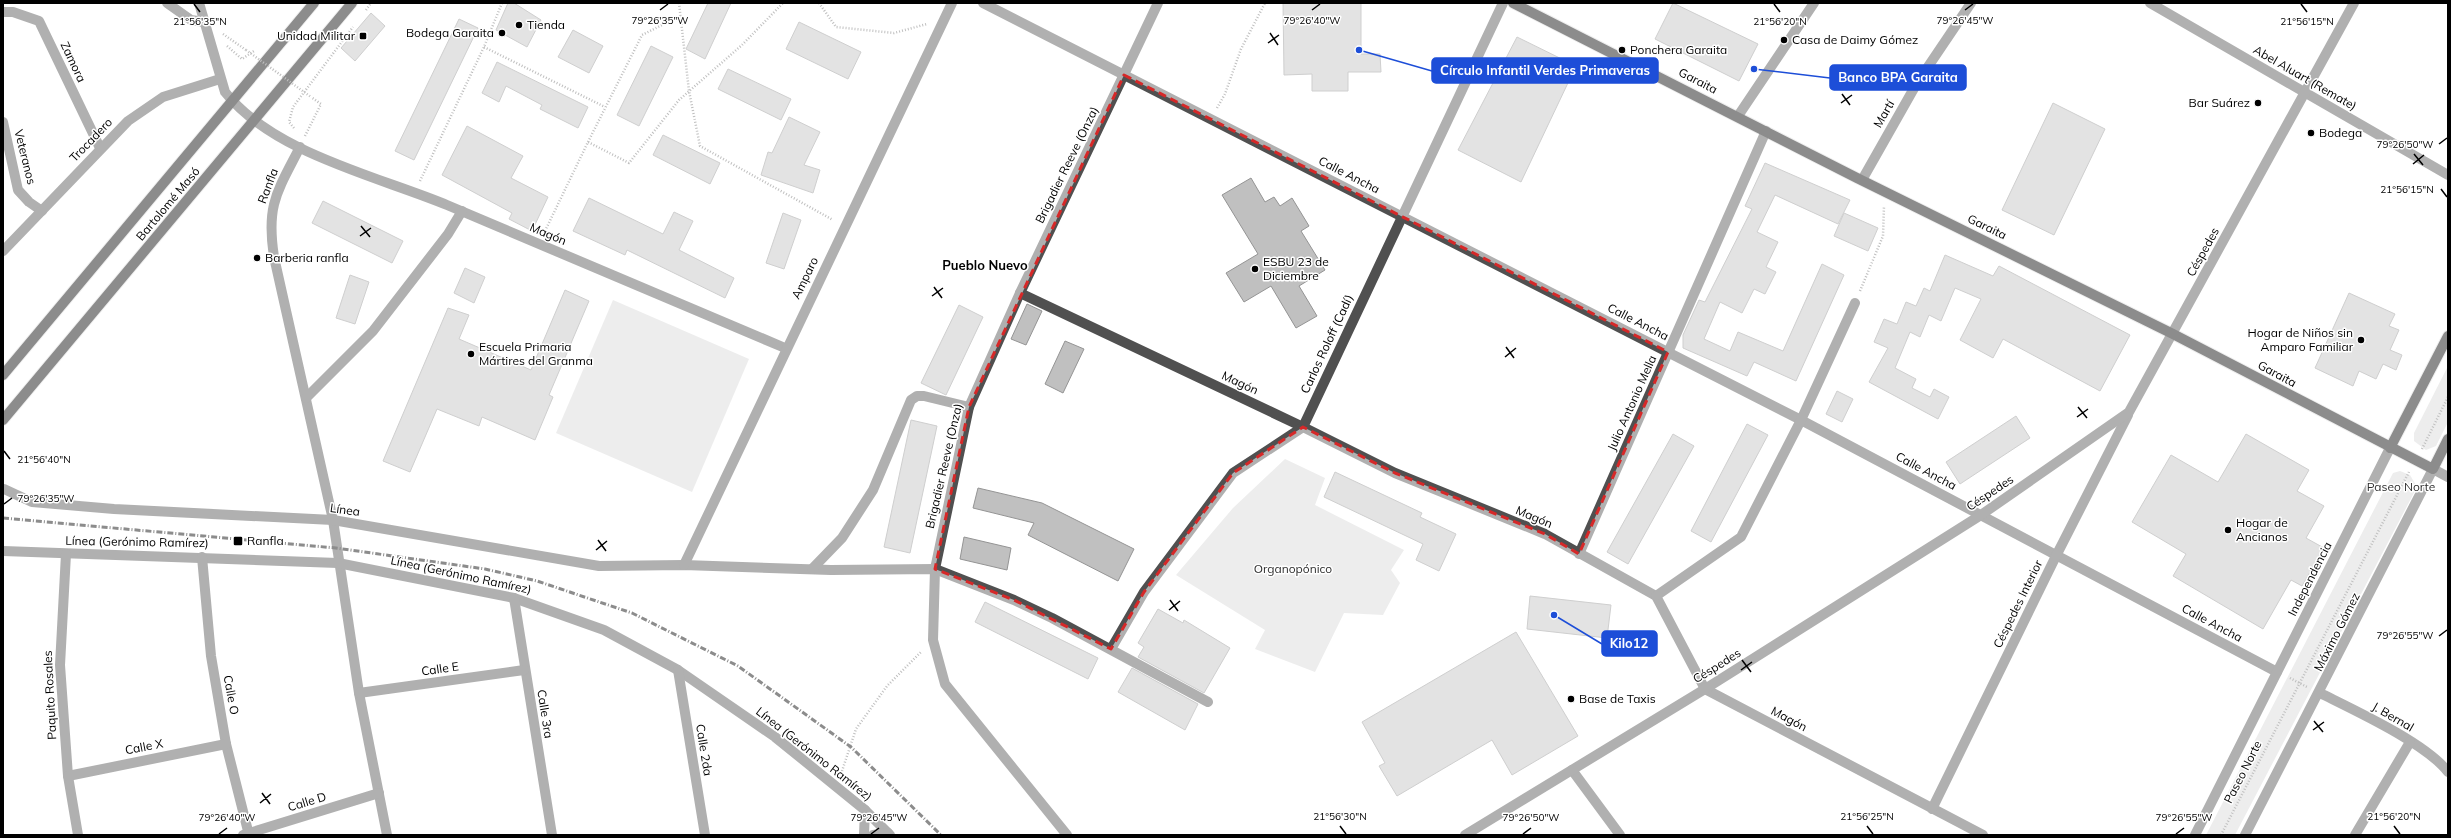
<svg xmlns="http://www.w3.org/2000/svg" width="2451" height="838" font-family="Mulish,sans-serif">
<style>
.green{fill:#d7d7d7}
.building{fill:#c0c0c0;stroke:#949494}
.lines{fill:none;stroke-linecap:round;stroke-linejoin:round}
.major-casing{stroke:#dbdbdb;stroke-width:12}
.path{stroke:#727272;stroke-width:2.5;stroke-dasharray:1 2;stroke-linecap:butt}
.minor{stroke:#505050;stroke-width:10}
.major{stroke:#000;stroke-width:10}
.rail{stroke:#000;stroke-width:3;stroke-dasharray:6 2 1 2;stroke-linecap:butt}
.path-bridge{stroke:#727272;stroke-width:2.5;stroke-dasharray:1 2;stroke-linecap:butt}
.marked{fill:none;stroke:#d62828;stroke-width:3;stroke-dasharray:8 5;stroke-linejoin:round}
.ticks{fill:none;stroke:#000;stroke-width:1.5}
.poi-dot{fill:#000;stroke:#fff;stroke-width:1.5}
.labels{text-anchor:middle;stroke-width:3;stroke-linejoin:round;paint-order:stroke}
.poi-label{font-size:12px;fill:#000;stroke:#fff;text-anchor:start}
.street-label{font-size:12px;fill:#000;stroke:#fff}
.park-label{font-size:12px;fill:#2e2e2e;stroke:#fff}
.neighbourhood-label{font-size:13px;font-weight:bold;fill:#000;stroke:#fff}
.ticks-label{font-size:10px;text-anchor:middle;fill:#000;stroke:#fff;stroke-width:3;stroke-linejoin:round;paint-order:stroke}
.leader{fill:none;stroke:#1d4ed8;stroke-width:1.5}
.callout-dot{fill:#1d4ed8;stroke:#fff;stroke-width:1.5}
.callout{fill:#1d4ed8;stroke:#1d4ed8;stroke-width:1.5}
.callout-label{font-size:13px;text-anchor:middle;font-weight:bold;fill:#fff}
</style>
<rect width="100%" height="100%" fill="#fff"/>
<g class="green">
<polygon points="613,300 749,359 692,492 556,433"/>
<polygon points="2448,366 2448,422 2436,446 2426,450 2414,441 2414,433"/>
<polygon points="1285,459 1325,478 1315,505 1404,550 1391,570 1400,583 1383,615 1344,613 1315,672 1255,649 1265,630 1176,575 1233,508"/>
<polygon points="2400,471 2410,475 2417,487 2235,835 2206,835 2393,473"/>
</g>
<g class="building">
<polygon points="508,3 514,3 541,20 527,47 496,30"/>
<polygon points="708,3 731,3 705,59 686,49"/>
<polygon points="1283,3 1361,3 1361,54 1380,54 1381,72 1348,72 1348,91 1312,91 1312,74 1284,75"/>
<polygon points="1673,3 1758,44 1739,81 1655,39"/>
<polygon points="371,13 385,26 355,61 341,48"/>
<polygon points="459,19 478,28 414,160 395,151"/>
<polygon points="799,22 861,52 848,79 786,49"/>
<polygon points="573,30 603,46 589,73 558,57"/>
<polygon points="1517,37 1576,66 1521,182 1458,150"/>
<polygon points="651,46 673,57 639,126 617,115"/>
<polygon points="497,62 588,107 578,128 540,109 542,105 506,86 499,102 482,93"/>
<polygon points="728,69 791,99 781,120 718,89"/>
<polygon points="2053,103 2105,129 2054,235 2002,210"/>
<polygon points="789,117 820,132 804,165 820,170 813,193 761,175 768,152 772,153"/>
<polygon points="467,126 523,156 511,178 548,197 532,231 509,219 512,213 442,175"/>
<polygon points="663,135 720,163 710,184 653,155"/>
<polygon points="1765,163 1850,200 1838,224 1775,195 1757,232 1778,242 1766,267 1776,272 1765,294 1754,289 1742,313 1720,302 1704,339 1730,351 1738,332 1783,351 1822,264 1844,275 1796,381 1754,362 1747,376 1683,348 1683,335 1699,300 1705,302 1752,209 1745,206"/>
<polygon points="1251,178 1265,202 1274,197 1280,206 1292,198 1309,226 1301,231 1325,270 1299,286 1317,316 1296,328 1271,286 1244,302 1226,273 1258,254 1222,195"/>
<polygon points="589,198 663,234 674,212 693,221 679,250 734,278 725,298 627,250 625,255 573,231"/>
<polygon points="323,201 403,241 392,263 312,223"/>
<polygon points="783,213 801,220 784,269 766,263"/>
<polygon points="1844,213 1878,228 1868,251 1834,236"/>
<polygon points="1945,255 1993,276 1999,266 2130,335 2100,391 2003,339 1993,358 1960,340 1981,299 1955,288 1941,321 1929,315 1920,337 1910,332 1895,368 1916,379 1912,388 1930,397 1934,389 1949,397 1938,419 1869,382 1888,348 1874,342 1884,319 1897,324 1906,302 1916,306 1924,288 1930,291"/>
<polygon points="465,268 485,277 474,303 454,293"/>
<polygon points="350,275 369,282 355,324 336,318"/>
<polygon points="565,290 589,301 549,395 553,397 535,440 482,417 479,426 437,409 410,472 383,461 448,308 469,315 459,339 531,370"/>
<polygon points="2349,293 2395,314 2389,326 2399,330 2390,350 2402,355 2396,370 2383,364 2376,379 2359,371 2353,386 2315,368"/>
<polygon points="1027,304 1042,311 1026,345 1011,339"/>
<polygon points="959,305 983,317 946,395 921,383"/>
<polygon points="1065,341 1084,349 1063,393 1045,384"/>
<polygon points="1837,391 1853,399 1842,422 1826,414"/>
<polygon points="2016,416 2030,438 1960,484 1946,462"/>
<polygon points="911,420 937,426 910,553 884,547"/>
<polygon points="1747,424 1768,435 1711,542 1691,531"/>
<polygon points="1673,434 1694,446 1628,564 1607,552"/>
<polygon points="2246,434 2309,470 2297,491 2324,506 2306,538 2324,548 2302,586 2291,580 2263,629 2173,576 2186,554 2132,522 2171,455 2218,482"/>
<polygon points="1335,472 1422,513 1420,517 1456,534 1439,571 1416,560 1423,544 1324,497"/>
<polygon points="978,488 1042,503 1134,549 1118,581 1028,535 1034,523 973,508"/>
<polygon points="964,537 1011,548 1007,570 960,559"/>
<polygon points="1530,596 1611,605 1607,638 1527,629"/>
<polygon points="985,602 1098,658 1088,679 975,622"/>
<polygon points="1158,609 1183,623 1184,620 1230,648 1204,693 1138,657 1144,647 1138,643"/>
<polygon points="1516,632 1578,736 1512,775 1492,740 1397,796 1379,766 1385,763 1362,722"/>
<polygon points="1132,668 1198,704 1185,730 1118,692"/>
</g>
<g class="lines">
<defs>
<g id="major">
<polyline points="1513,3 1857,178 2173,334 2433,469 2448,439"/>
<polyline points="3,375 314,3"/>
<polyline points="3,420 352,3"/>
<polyline points="2390,448 2448,336"/>
</g>
</defs>
<use href="#major" class="major-casing"/>
<g class="path">
<polyline points="679,3 689,91 700,146 833,220"/>
<polyline points="819,3 836,27 894,33 927,24"/>
<polyline points="366,10 371,3"/>
<polyline points="223,34 246,50"/>
<polyline points="227,46 242,59 254,51"/>
<polyline points="484,47 605,107"/>
<polyline points="1217,108 1225,94 1241,49 1265,3"/>
<polyline points="294,128 289,122 293,107 353,27"/>
<polyline points="305,136 321,104 311,97"/>
<polyline points="588,142 642,35 680,16"/>
<polyline points="420,181 484,47 502,3"/>
<polyline points="545,231 588,142 629,163 679,100 742,45 783,3"/>
<polyline points="1860,291 1883,236 1884,206"/>
<polyline points="2422,449 2448,397"/>
<polyline points="2290,678 2307,687"/>
<polyline points="841,774 856,729 887,686 922,651"/>
<polyline points="2221,835 2409,472"/>
</g>
<g class="minor">
<polyline points="167,3 191,20 204,22"/>
<path d="M199,3L225,92C273,153 377,176 447,205C560,253 673,300 785,348"/>
<polyline points="983,3 1801,420 2277,672"/>
<polyline points="2150,3 2448,175"/>
<polyline points="3,12 13,12 39,21 100,148"/>
<polyline points="1738,116 1814,3"/>
<polyline points="3,122 18,190 29,202 42,211"/>
<path d="M300,147C277,192 266,205 274,257L333,520L359,693L387,835"/>
<polyline points="1862,180 1917,83 1971,3"/>
<polyline points="3,251 128,121 163,97 220,79"/>
<polyline points="1020,293 1303,427 1395,473 1545,534 1656,596 1705,689 1983,835"/>
<polyline points="306,398 373,331 448,234 462,211"/>
<polyline points="4,489 32,502 114,509 333,520 599,566 684,565 831,570 935,569 1014,600 1052,618 1208,702"/>
<polyline points="3,551 338,563 514,598 604,630 678,670 775,737 865,810 890,835"/>
<polyline points="66,554 60,665 68,776 78,835"/>
<polyline points="1579,554 1766,131"/>
<polyline points="202,557 211,656 226,744 249,835"/>
<polyline points="684,565 952,3"/>
<polyline points="812,569 842,538 873,490 911,400 917,396 924,396 969,407"/>
<polyline points="1656,596 1741,537 1801,420 1855,303"/>
<polyline points="514,598 552,835"/>
<polyline points="1111,649 1144,592 1233,473 1303,427 1503,3"/>
<polyline points="678,670 705,835"/>
<polyline points="359,693 524,670"/>
<path d="M2320,693C2354,710 2426,743 2448,772"/>
<polyline points="1572,770 1620,835"/>
<polyline points="68,776 226,744"/>
<polyline points="1932,809 2056,556 2128,415"/>
<polyline points="243,835 379,793"/>
<polyline points="864,835 865,810"/>
<polyline points="873,835 888,833"/>
<polyline points="1067,835 945,684 933,640 935,569 969,407 1020,293 1158,3"/>
<polyline points="1465,835 1705,689 1981,515 2129,412 2354,3"/>
<polyline points="2195,835 2390,448"/>
<polyline points="2245,835 2433,469 2448,477"/>
<polyline points="2355,835 2410,742"/>
</g>
<use href="#major" class="major"/>
<polyline class="rail" points="3,518 336,548 485,569 537,581 632,613 738,666 851,747 941,835"/>
<polyline class="path-bridge" points="246,50 311,97"/>
</g>
<path d="M0 0H2451V838H0ZM1124,75L1668,352L1579,554L1545,534L1395,473L1303,427L1233,473L1144,592L1111,649L1014,600L935,569L969,407Z" fill="#fff" fill-opacity=".55" fill-rule="evenodd"/>
<path class="marked" d="M1124,75L1668,352L1579,554L1545,534L1395,473L1303,427L1233,473L1144,592L1111,649L1014,600L935,569L969,407Z"/>
<path class="ticks" d="M194,4L200,12M1774,4L1780,12M2301,4L2307,12M660,10L668,4M1312,10L1320,4M1965,10L1973,4M1270,33L1278,45M1268,43L1279,35M1842,94L1850,105M1841,103L1852,95M2439,144L2447,138M2414,154L2423,165M2413,164L2424,155M2441,189L2447,197M361,226L370,237M360,236L371,228M934,287L942,298M932,296L943,288M1506,347L1514,358M1505,357L1516,348M2078,407L2087,418M2077,417L2088,409M4,451L10,459M4,504L12,498M598,540L606,551M596,550L607,541M1170,600L1178,611M1169,610L1180,601M2439,636L2447,630M1742,660L1751,672M1741,670L1752,662M2314,721L2323,732M2313,730L2324,722M262,793L270,804M260,803L271,794M1340,826L1346,834M1867,826L1873,834M2394,826L2400,834M219,834L227,828M871,834L879,828M1523,834L1531,828M2176,834L2184,828"/>
<g class="poi-dot">
<circle cx="519" cy="25" r="4"/>
<circle cx="502" cy="33" r="4"/>
<rect x="359" y="32" width="8" height="8" rx="2"/>
<circle cx="1784" cy="40" r="4"/>
<circle cx="1622" cy="50" r="4"/>
<circle cx="2258" cy="103" r="4"/>
<circle cx="2311" cy="133" r="4"/>
<circle cx="257" cy="258" r="4"/>
<circle cx="1255" cy="269" r="4"/>
<circle cx="2361" cy="340" r="4"/>
<circle cx="471" cy="354" r="4"/>
<circle cx="2228" cy="530" r="4"/>
<rect x="233" y="536" width="10" height="10" rx="2"/>
<circle cx="1571" cy="699" r="4"/>
</g>
<g class="labels">
<g class="poi-label">
<text x="527" y="29">Tienda</text>
<text x="494" y="37" text-anchor="end">Bodega Garaita</text>
<text x="355" y="40" text-anchor="end">Unidad Militar</text>
<text x="1792" y="44">Casa de Daimy Gómez</text>
<text x="1630" y="54">Ponchera Garaita</text>
<text x="2250" y="107" text-anchor="end">Bar Suárez</text>
<text x="2319" y="137">Bodega</text>
<text x="265" y="262">Barberia ranfla</text>
<text x="1263" y="266">ESBU 23 de<tspan x="1263" dy="14">Diciembre</tspan></text>
<text x="2353" y="337" text-anchor="end">Hogar de Niños sin<tspan x="2353" dy="14">Amparo Familiar</tspan></text>
<text x="479" y="351">Escuela Primaria<tspan x="479" dy="14">Mártires del Granma</tspan></text>
<text x="2236" y="527">Hogar de<tspan x="2236" dy="14">Ancianos</tspan></text>
<text x="247" y="545">Ranfla</text>
<text x="1579" y="703">Base de Taxis</text>
</g>
<g class="street-label">
<text transform="translate(73 62) rotate(65)" y="4">Zamora</text>
<text transform="translate(2305 78) rotate(30)" y="4">Abel Aluart (Remate)</text>
<text transform="translate(1698 81) rotate(27)" y="4">Garaita</text>
<text transform="translate(1884 114) rotate(-60)" y="4">Martí</text>
<text transform="translate(91 140) rotate(-46)" y="4">Trocadero</text>
<text transform="translate(25 157) rotate(76)" y="4">Veteranos</text>
<text transform="translate(1067 165) rotate(-64)" y="4">Brigadier Reeve (Onza)</text>
<text transform="translate(1349 175) rotate(27)" y="4">Calle Ancha</text>
<text transform="translate(268 186) rotate(-69)" y="4">Ranfla</text>
<text transform="translate(168 204) rotate(-50)" y="4">Bartolomé Masó</text>
<text transform="translate(1987 227) rotate(26)" y="4">Garaita</text>
<text transform="translate(548 234) rotate(23)" y="4">Magón</text>
<text transform="translate(2203 252) rotate(-61)" y="4">Céspedes</text>
<text transform="translate(805 278) rotate(-64)" y="4">Amparo</text>
<text transform="translate(1638 322) rotate(27)" y="4">Calle Ancha</text>
<text transform="translate(1327 344) rotate(-65)" y="4">Carlos Roloff (Cadí)</text>
<text transform="translate(2277 374) rotate(28)" y="4">Garaita</text>
<text transform="translate(1240 383) rotate(25)" y="4">Magón</text>
<text transform="translate(1632 403) rotate(-66)" y="4">Julio Antonio Mella</text>
<text transform="translate(944 466) rotate(-77)" y="4">Brigadier Reeve (Onza)</text>
<text transform="translate(1926 471) rotate(28)" y="4">Calle Ancha</text>
<text transform="translate(1990 493) rotate(-34)" y="4">Céspedes</text>
<text transform="translate(345 510) rotate(8)" y="4">Línea</text>
<text transform="translate(1534 517) rotate(23)" y="4">Magón</text>
<text transform="translate(137 542) rotate(1)" y="4">Línea (Gerónimo Ramírez)</text>
<text transform="translate(461 575) rotate(12)" y="4">Línea (Gerónimo Ramírez)</text>
<text transform="translate(2310 579) rotate(-63)" y="4">Independencia</text>
<text transform="translate(2018 604) rotate(-64)" y="4">Céspedes Interior</text>
<text transform="translate(2212 623) rotate(28)" y="4">Calle Ancha</text>
<text transform="translate(2337 632) rotate(-63)" y="4">Máximo Gómez</text>
<text transform="translate(1717 666) rotate(-32)" y="4">Céspedes</text>
<text transform="translate(440 669) rotate(-8)" y="4">Calle E</text>
<text transform="translate(50 695) rotate(-93)" y="4">Paquito Rosales</text>
<text transform="translate(231 695) rotate(80)" y="4">Calle O</text>
<text transform="translate(545 714) rotate(81)" y="4">Calle 3ra</text>
<text transform="translate(2393 717) rotate(30)" y="4">J. Bernal</text>
<text transform="translate(1789 719) rotate(28)" y="4">Magón</text>
<text transform="translate(144 747) rotate(-11)" y="4">Calle X</text>
<text transform="translate(704 750) rotate(81)" y="4">Calle 2da</text>
<text transform="translate(814 754) rotate(38)" y="4">Línea (Gerónimo Ramírez)</text>
<text transform="translate(2243 772) rotate(-63)" y="4">Paseo Norte</text>
<text transform="translate(307 802) rotate(-17)" y="4">Calle D</text>
</g>
<g class="park-label">
<text x="2401" y="491">Paseo Norte</text>
<text x="1293" y="573">Organopónico</text>
</g>
<g class="neighbourhood-label">
<text x="985" y="270">Pueblo Nuevo</text>
</g>
</g>
<g class="ticks-label">
<text x="1312" y="24">79°26'40"W</text>
<text x="660" y="24">79°26'35"W</text>
<text x="1965" y="24">79°26'45"W</text>
<text x="200" y="25">21°56'35"N</text>
<text x="1780" y="25">21°56'20"N</text>
<text x="2307" y="25">21°56'15"N</text>
<text x="2405" y="148">79°26'50"W</text>
<text x="2407" y="193">21°56'15"N</text>
<text x="44" y="463">21°56'40"N</text>
<text x="46" y="502">79°26'35"W</text>
<text x="2405" y="639">79°26'55"W</text>
<text x="1340" y="820">21°56'30"N</text>
<text x="1867" y="820">21°56'25"N</text>
<text x="2394" y="820">21°56'20"N</text>
<text x="227" y="821">79°26'40"W</text>
<text x="879" y="821">79°26'45"W</text>
<text x="1531" y="821">79°26'50"W</text>
<text x="2184" y="821">79°26'55"W</text>
</g>
<path class="leader" d="M1359 50L1432 71M1754 69L1830 78M1554 615L1602 644"/>
<g class="callout-dot">
<circle cx="1359" cy="50" r="4"/>
<circle cx="1754" cy="69" r="4"/>
<circle cx="1554" cy="615" r="4"/>
</g>
<g class="callout">
<rect x="1432" y="58" width="226" height="25" rx="4"/>
<rect x="1830" y="65" width="136" height="25" rx="4"/>
<rect x="1602" y="631" width="55" height="25" rx="4"/>
</g>
<g class="callout-label">
<text x="1545" y="75">Círculo Infantil Verdes Primaveras</text>
<text x="1898" y="82">Banco BPA Garaita</text>
<text x="1629" y="648">Kilo12</text>
</g>
<rect width="2451" height="838" fill="none" stroke="#000000" stroke-width="8"/>
</svg>
